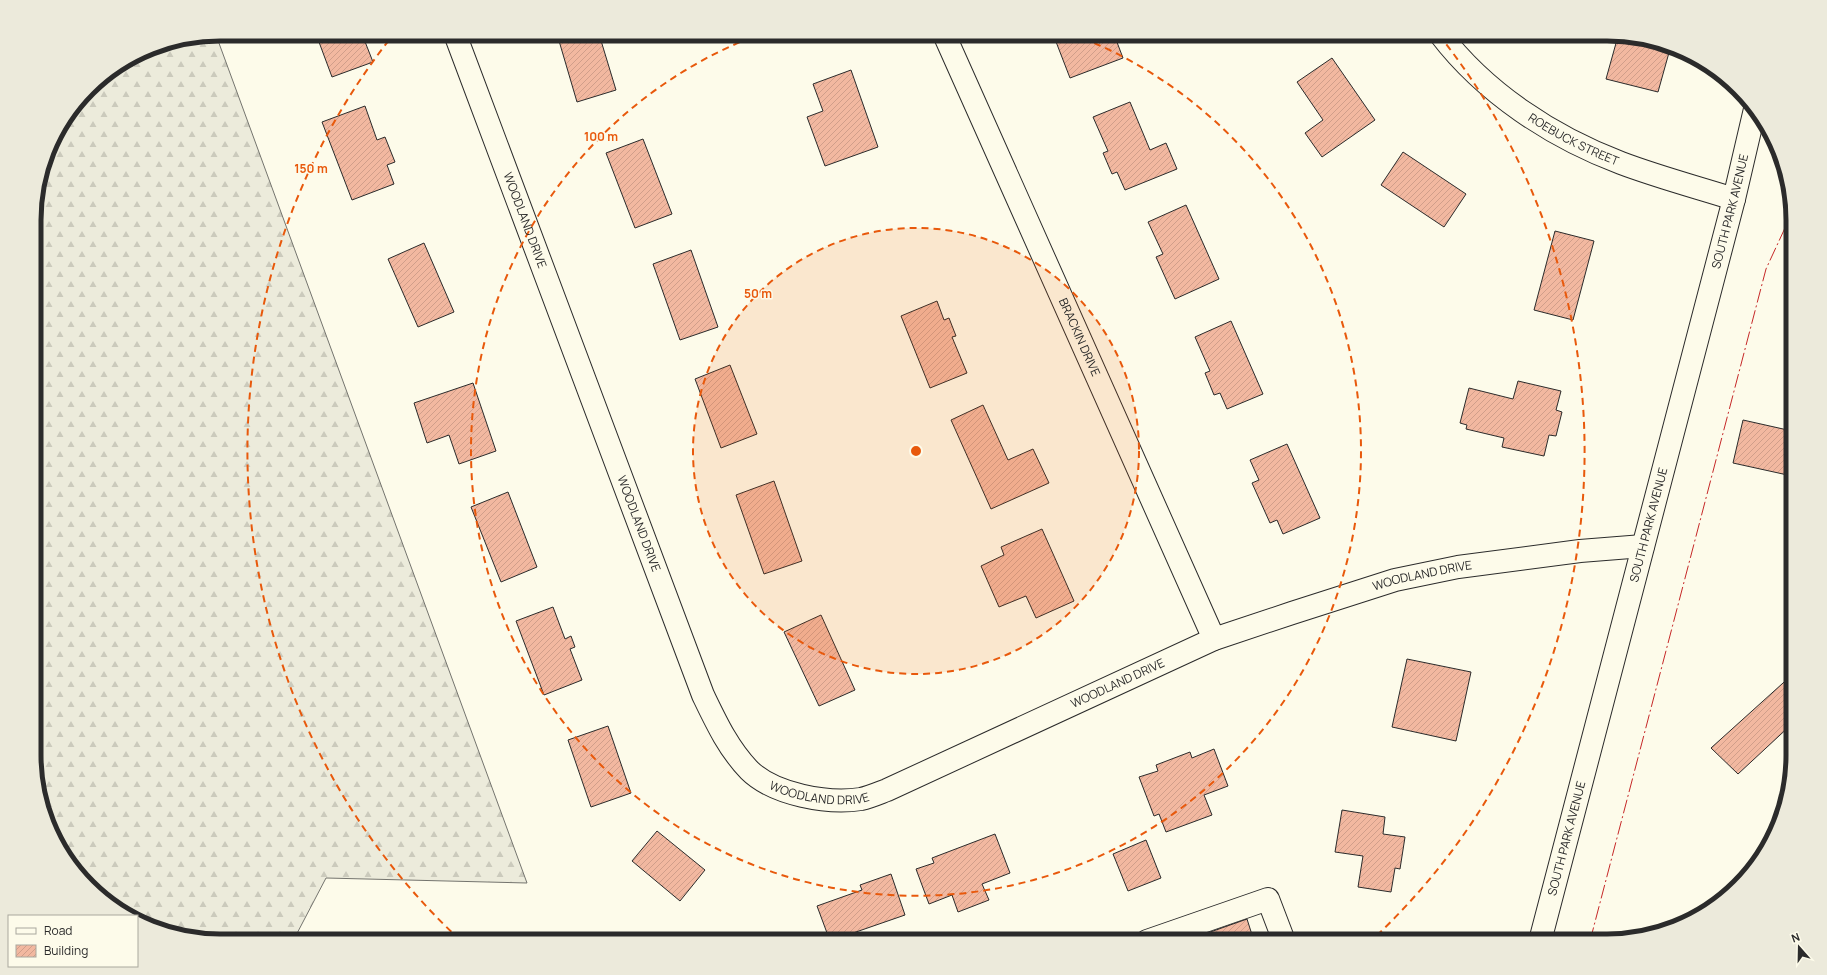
<svg xmlns="http://www.w3.org/2000/svg" width="1827" height="975" font-family="Manrope,sans-serif">
<style>
.forest{fill:url(#forest-firs);stroke:#74746e}
.building{fill:url(#building-hatch);stroke:#2b2b2b}
.lines{fill:none;stroke-linecap:round;stroke-linejoin:round}
.minor-casing{stroke:#2b2b2b;stroke-width:24}
.minor{stroke:#fdfbea;stroke-width:22}
.power{stroke:#c62828;stroke-width:1;stroke-dasharray:14 3 2 3;stroke-linecap:butt}
.ring{fill:none;stroke:#e8590c;stroke-width:2;stroke-dasharray:7 5}
.labels{text-anchor:middle;stroke-width:3;stroke-linejoin:round;paint-order:stroke}
.street-label{font-size:12px;fill:#2b2b2b;stroke:#fdfbea}
.rim{fill:none;stroke:#2b2b2b;stroke-width:5}
.centre{fill:#e8590c;stroke:#fdfbea;stroke-width:2}
.ring-label{font-size:12px;text-anchor:middle;font-weight:bold;fill:#e8590c;stroke:#fdfbea;stroke-width:3;stroke-linejoin:round;paint-order:stroke}
</style>
<defs>
<pattern id="forest-firs" width="22" height="20" patternUnits="userSpaceOnUse"><rect width="22" height="20" fill="#ecebdb"/><path d="M5 1l3.5 6h-7zM16 11l3.5 6h-7z" fill="#cbcabc"/></pattern>
<pattern id="building-hatch" width="6" height="6" patternUnits="userSpaceOnUse"><rect width="6" height="6" fill="#f2b8a0"/><path d="M-1 1l2-2M0 6l6-6M5 7l2-2" fill="none" stroke="#d09e8a"/></pattern>
</defs>
<rect width="100%" height="100%" fill="#fdfbea"/>
<polygon class="forest" points="216,35 527,883 326,878 293,941 220,941 137,922 137,916 129,916 97,895 65,859 36,780 34,207 53,138 97,80 149,48"/>
<g class="building">
<polygon points="316,34 362,34 373,62 332,77"/>
<polygon points="557,34 599,34 616,90 577,102"/>
<polygon points="1053,34 1096,34 1099,43 1115,37 1123,58 1070,78"/>
<polygon points="1618,36 1670,49 1658,92 1606,79"/>
<polygon points="1332,58 1375,120 1322,157 1305,133 1323,120 1297,82"/>
<polygon points="851,70 878,147 825,166 807,117 823,111 813,84"/>
<polygon points="1130,102 1150,150 1166,143 1177,169 1125,190 1117,172 1112,174 1103,153 1108,151 1093,117"/>
<polygon points="365,106 377,140 385,137 395,162 387,165 394,184 352,200 322,122"/>
<polygon points="643,139 672,214 635,228 606,153"/>
<polygon points="1403,152 1466,194 1444,227 1381,185"/>
<polygon points="1186,205 1219,279 1175,299 1156,257 1163,254 1148,222"/>
<polygon points="1555,231 1594,241 1573,320 1534,310"/>
<polygon points="424,243 454,312 418,327 388,259"/>
<polygon points="691,250 718,327 680,340 653,264"/>
<polygon points="937,301 944,320 949,318 956,336 952,337 967,373 930,388 901,316"/>
<polygon points="1231,321 1263,394 1227,409 1220,393 1214,395 1205,373 1210,371 1195,337"/>
<polygon points="730,365 757,434 721,448 695,379"/>
<polygon points="1518,381 1561,391 1556,410 1562,412 1556,436 1549,435 1544,456 1502,447 1504,438 1466,429 1467,425 1460,423 1469,388 1513,399"/>
<polygon points="473,383 496,451 459,464 449,435 427,443 414,403"/>
<polygon points="983,405 1008,460 1033,449 1049,483 991,509 951,420"/>
<polygon points="1743,420 1792,431 1792,476 1733,463"/>
<polygon points="1287,444 1320,518 1283,534 1277,520 1270,523 1252,483 1259,480 1250,460"/>
<polygon points="774,481 802,561 764,574 736,495"/>
<polygon points="508,492 537,567 501,582 471,507"/>
<polygon points="1042,529 1074,601 1036,618 1026,596 999,607 981,566 1004,555 1001,547"/>
<polygon points="553,607 565,639 571,636 575,647 570,649 582,680 544,695 516,621"/>
<polygon points="821,615 855,690 819,706 784,632"/>
<polygon points="1407,659 1471,672 1456,741 1392,727"/>
<polygon points="1793,674 1793,723 1738,774 1711,748"/>
<polygon points="608,726 631,793 591,807 568,740"/>
<polygon points="1214,749 1228,786 1204,795 1212,815 1166,832 1159,814 1154,816 1139,777 1158,771 1156,765 1190,752 1192,758"/>
<polygon points="1342,810 1385,817 1383,834 1405,837 1400,869 1395,868 1391,892 1358,887 1363,856 1335,852"/>
<polygon points="657,831 705,870 680,901 632,861"/>
<polygon points="995,834 1010,873 982,884 989,900 958,912 952,895 929,904 916,869 934,863 932,858"/>
<polygon points="1146,840 1161,878 1128,891 1113,854"/>
<polygon points="891,874 905,915 830,941 817,906 862,890 860,885"/>
<polygon points="1247,919 1254,941 1185,941"/>
</g>
<g class="lines">
<defs>
<g id="minor">
<path id="s1" d="M455,34L703,695C716,722 728,748 749,770C774,795 828,804 861,799C870,797 879,793 887,790L1214,639L1292,613L1395,580L1458,567L1580,551L1643,546"/>
<path id="s2" d="M944,34L1214,639"/>
<path id="s3" d="M1440,34C1485,93 1552,137 1621,163C1658,177 1696,187 1734,199"/>
<polyline points="1147,941 1268,899 1284,941"/>
<path id="s4" d="M1540,941L1734,199L1755,109"/>
</g>
</defs>
<use href="#minor" class="minor-casing"/>
<use href="#minor" class="minor"/>
<polyline class="power" points="1590,941 1766,269 1791,215"/>
</g>
<circle cx="916" cy="451" r="223" fill="#e8590c" fill-opacity=".12"/>
<g class="ring">
<circle cx="916" cy="451" r="223"/>
<path d="M1072 34A445 445 0 1 1 760 34"/>
<path d="M460 940A668 668 0 0 1 393 35M1439 35A668 668 0 0 1 1372 940"/>
</g>
<g class="labels">
<g class="street-label">
<text dy="4" stroke="none"><textPath href="#s3" startOffset="172">ROEBUCK STREET</textPath></text>
<text dy="4" stroke="none"><textPath href="#s4" startOffset="754">SOUTH PARK AVENUE</textPath></text>
<text dy="4" stroke="none"><textPath href="#s1" startOffset="199">WOODLAND DRIVE</textPath></text>
<text dy="4" stroke="none"><textPath href="#s2" startOffset="332">BRACKIN DRIVE</textPath></text>
<text dy="4" stroke="none"><textPath href="#s1" startOffset="523">WOODLAND DRIVE</textPath></text>
<text dy="4" stroke="none"><textPath href="#s4" startOffset="430">SOUTH PARK AVENUE</textPath></text>
<text dy="4" stroke="none"><textPath href="#s1" startOffset="1519">WOODLAND DRIVE</textPath></text>
<text dy="4" stroke="none"><textPath href="#s1" startOffset="1195">WOODLAND DRIVE</textPath></text>
<text dy="4" stroke="none"><textPath href="#s1" startOffset="871">WOODLAND DRIVE</textPath></text>
<text dy="4" stroke="none"><textPath href="#s4" startOffset="106">SOUTH PARK AVENUE</textPath></text>
</g>
</g>
<path d="M0 0H1827V975H0ZM220 41H1607A179 179 0 0 1 1786 220V755A179 179 0 0 1 1607 934H220A179 179 0 0 1 41 755V220A179 179 0 0 1 220 41Z" fill="#eceadb" fill-rule="evenodd"/>
<path class="rim" d="M220 41H1607A179 179 0 0 1 1786 220V755A179 179 0 0 1 1607 934H220A179 179 0 0 1 41 755V220A179 179 0 0 1 220 41Z"/>
<circle cx="916" cy="451" r="6" class="centre"/>
<g class="ring-label">
<text x="601" y="141">100 m</text>
<text x="311" y="173">150 m</text>
<text x="758" y="298">50 m</text>
</g>
<rect x="8" y="915" width="130" height="52" fill="#fdfbea" stroke="#a9a89e"/>
<rect x="16" y="928" width="20" height="6" fill="#fdfbea" stroke="#a9a89e"/>
<text x="44" y="935" font-size="12" fill="#2b2b2b">Road</text>
<rect x="16" y="945" width="20" height="12" fill="url(#building-hatch)" stroke="#a9a89e"/>
<text x="44" y="955" font-size="12" fill="#2b2b2b">Building</text>
<g transform="translate(1799 947) rotate(340)" stroke="#fdfbea" stroke-width="3" paint-order="stroke">
<path d="M0-3L7 15L0 10L-7 15Z" fill="#2b2b2b"/>
<text y="-6" font-size="11" font-weight="bold" text-anchor="middle" fill="#2b2b2b">N</text>
</g>
</svg>
